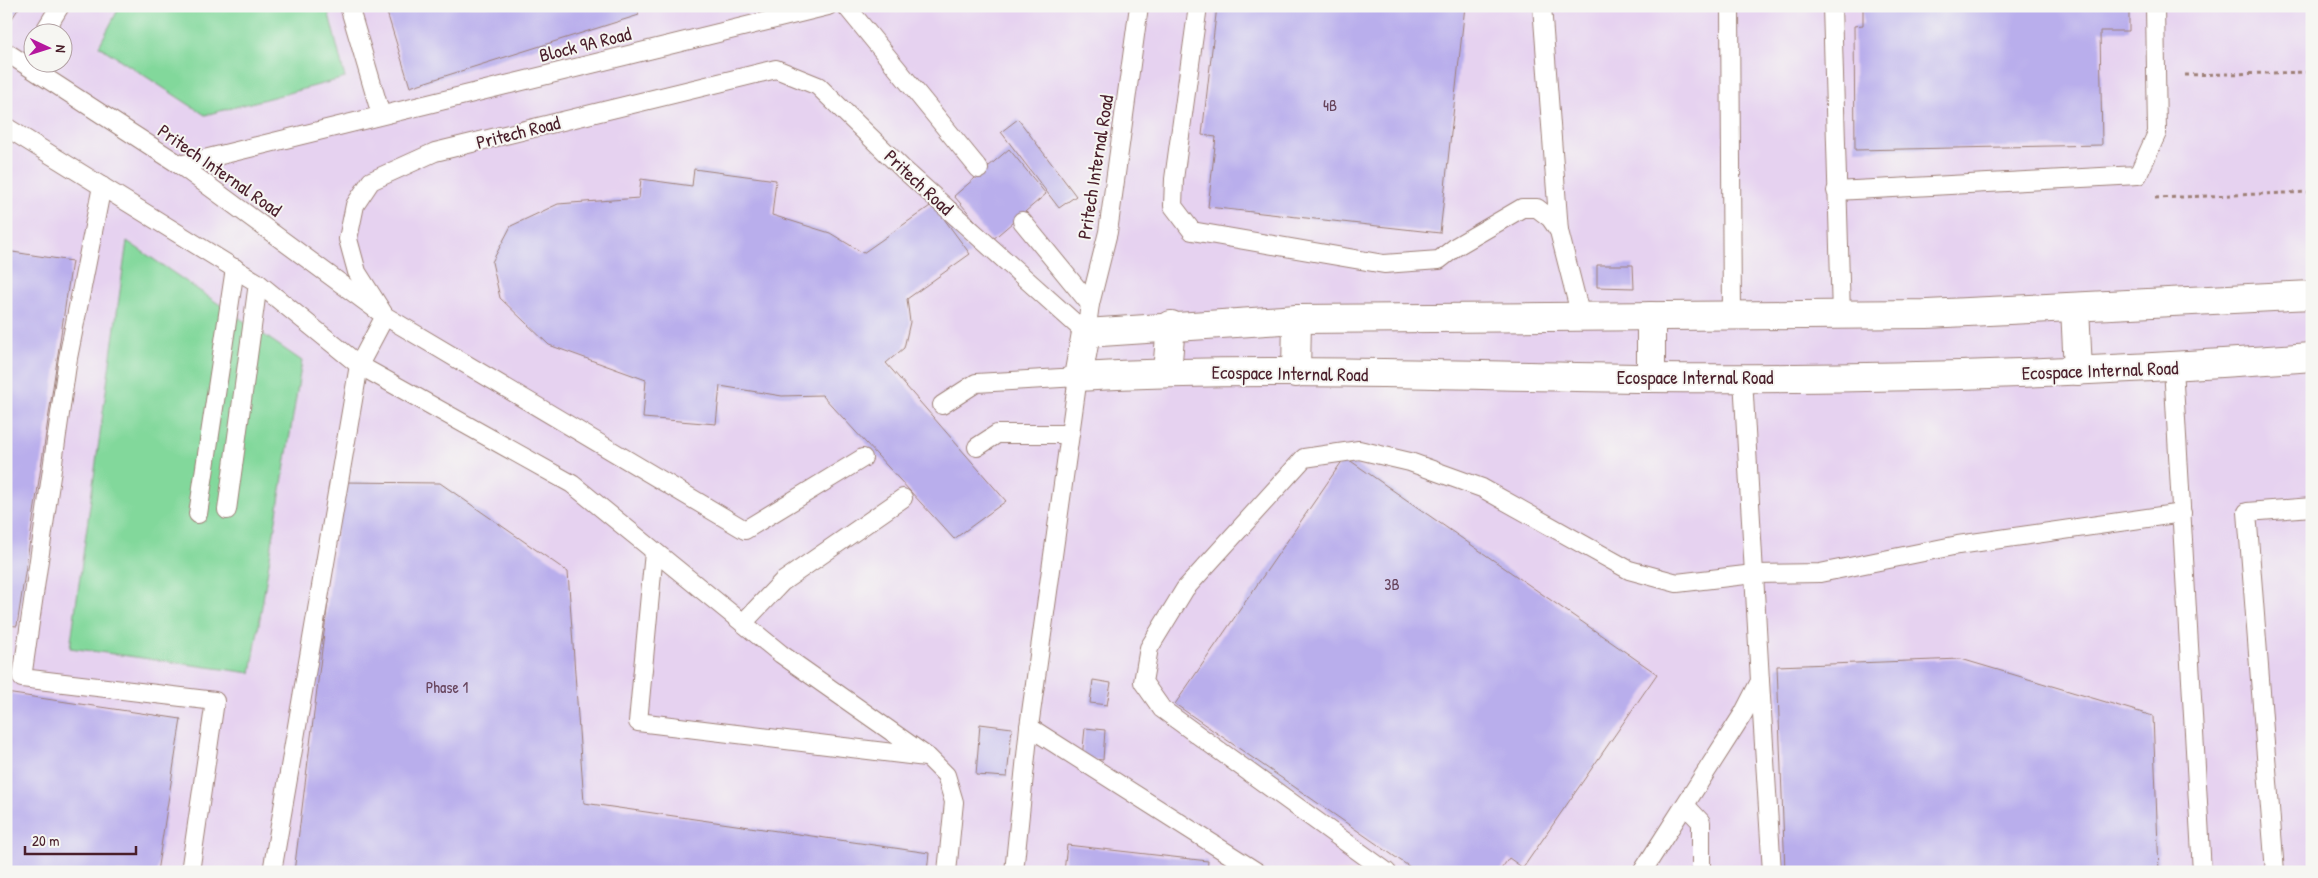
<svg xmlns="http://www.w3.org/2000/svg" width="2318" height="878" font-family="'Patrick Hand',sans-serif">
<style>
.built{fill:#e6d2f0;fill-rule:evenodd}
.green{fill:#82d89b;stroke:#667c63}
.building{fill:#b9aeec}
.lines{fill:none;stroke-linecap:round;stroke-linejoin:round}
.service-casing{stroke:#9e8077;stroke-width:20}
.minor-casing{stroke:#9e8077;stroke-width:30}
.path{stroke:#9e8077;stroke-width:3;stroke-dasharray:4 4;stroke-linecap:butt}
.service{stroke:#fff;stroke-width:18}
.minor{stroke:#fff;stroke-width:28}
.labels{text-anchor:middle;stroke-width:4;stroke-linejoin:round;paint-order:stroke}
.number-label{font-size:16px;fill:#66435b}
.street-label{font-size:19px;fill:#4a1f2b;stroke:#f6f6f2}
</style>
<rect width="100%" height="100%" fill="#f6f6f2"/>
<filter id="ink" filterUnits="userSpaceOnUse"><feTurbulence type="fractalNoise" baseFrequency=".02" numOctaves="2"/><feDisplacementMap in="SourceGraphic" scale="10" xChannelSelector="R" yChannelSelector="G"/><feConvolveMatrix kernelMatrix="1 2 1 2 8 2 1 2 1" color-interpolation-filters="sRGB"/></filter>
<filter id="wash" filterUnits="userSpaceOnUse"><feTurbulence type="fractalNoise" baseFrequency=".0096" numOctaves="4" result="noise"/><feDisplacementMap in="SourceGraphic" scale="20" xChannelSelector="R" yChannelSelector="G"/><feGaussianBlur stdDeviation="1.12" result="paint"/><feColorMatrix in="noise" values="0 0 0 0 0 0 0 0 0 0 0 0 0 0 0 0 0 1.4 0 .05"/><feComposite in="paint" operator="in"/></filter>
<g filter="url(#wash)">
<rect width="100%" height="100%" fill="#f1e0c3"/>
<path class="built" d="M6,6H2312V872H6ZM32,32H62V62H32Z"/>
<g class="green">
<polygon points="120,6 327,6 345,78 205,115 99,46"/>
<polygon points="127,241 302,361 251,673 70,648"/>
</g>
<g id="blocks">
<g class="building">
<polygon points="6,6 20,6 11,20 6,17"/>
<polygon points="385,6 636,6 639,15 410,87"/>
<polygon points="1217,6 1465,6 1440,233 1208,207 1216,137 1202,135"/>
<polygon points="1863,6 2129,6 2129,31 2100,31 2102,145 1855,150 1854,26 1863,25"/>
<polygon points="1018,119 1076,196 1059,208 1001,132"/>
<polygon points="1009,149 1046,194 992,240 954,196"/>
<polygon points="694,169 776,180 772,215 830,233 863,253 933,204 970,254 907,299 910,322 904,348 886,363 1006,501 954,539 822,395 782,396 720,386 716,424 643,418 646,380 549,345 500,298 492,262 511,226 558,204 639,198 641,179 692,186"/>
<polygon points="6,251 72,261 17,626 6,625"/>
<polygon points="1597,265 1633,265 1634,288 1597,287"/>
<polygon points="1345,457 1657,674 1523,868 1509,858 1499,872 1417,872 1175,704"/>
<polygon points="343,482 440,483 568,572 584,803 929,853 927,872 294,872"/>
<polygon points="1961,659 2153,716 2159,872 1785,872 1777,666"/>
<polygon points="1093,680 1111,683 1107,705 1090,703"/>
<polygon points="6,693 181,719 157,872 6,872"/>
<polygon points="980,724 1012,728 1007,777 976,775"/>
<polygon points="1085,728 1105,730 1103,760 1082,758"/>
<polygon points="1067,845 1208,861 1207,872 1064,872"/>
</g>
</g>
</g>
<g filter="url(#ink)">
<use href="#blocks" fill-opacity="0" stroke="#9e8077" stroke-width="1"/>
<g class="lines">
<defs>
<g id="service">
<polyline points="349,6 381,115"/>
<polyline points="846,6 979,169"/>
<polyline points="1198,6 1174,179 1173,206 1192,231 1384,264 1439,260 1457,246 1522,208 1537,208 1550,218 1559,231 1581,317"/>
<polyline points="1542,6 1559,231"/>
<polyline points="1730,6 1732,316"/>
<polyline points="1832,6 1841,315"/>
<polyline points="44,32 60,6"/>
<polyline points="6,52 180,165 385,316 359,365 272,872"/>
<polyline points="6,127 258,283 359,365 572,484 781,654 929,758 946,775 954,802 947,872"/>
<polyline points="180,165 828,6"/>
<polyline points="102,186 68,358 22,678 215,701 190,872"/>
<polyline points="1836,191 2138,175 2157,133 2155,6"/>
<polyline points="1022,221 1090,304"/>
<polyline points="1086,333 1090,304 1108,232 1139,6"/>
<polyline points="2173,367 2202,872"/>
<polyline points="942,405 976,383 1078,377 1029,727 1014,872"/>
<polyline points="977,447 997,434 1069,434"/>
<polyline points="863,458 745,530 385,316 357,272 348,239 355,205 371,181 435,152 776,69 818,86 902,168 1086,333"/>
<polyline points="227,510 258,283"/>
<polyline points="198,514 235,268"/>
<polyline points="654,552 638,722 926,757"/>
<polyline points="743,623 782,582 903,498"/>
<polyline points="1760,681 1772,872"/>
<polyline points="1029,727 1257,872"/>
<polyline points="1685,805 1701,822 1701,872"/>
<polyline points="1387,872 1162,709 1143,682 1149,648 1185,589 1304,458 1359,450 1410,462 1482,488 1629,570 1677,583 1754,574 1820,573 1958,545 2182,513"/>
<polyline points="1642,872 1743,714 1760,681 1743,378"/>
<polyline points="2275,872 2247,512 2312,507"/>
</g>
<g id="minor">
<path d="M2312,295L1927,314L1297,319L1086,333L1078,377C1267,366 1458,376 1648,378C1870,380 2091,373 2312,357"/>
<polyline points="2075,307 2078,371"/>
<polyline points="1651,316 1651,378"/>
<polyline points="1167,372 1171,325"/>
<polyline points="1296,373 1297,319"/>
</g>
</defs>
<use href="#service" class="service-casing"/>
<use href="#minor" class="minor-casing"/>
<g class="path">
<polyline points="2185,75 2312,72"/>
<polyline points="2155,198 2312,192"/>
</g>
<use href="#service" class="service"/>
<use href="#minor" class="minor"/>
</g>
</g>
<g class="labels">
<g class="number-label">
<text x="1330" y="111">4B</text>
<text x="1392" y="590">3B</text>
<text x="447" y="693">Phase 1</text>
</g>
<g class="street-label">
<text transform="translate(585 44) rotate(-14)" y="7">Block 9A Road</text>
<text transform="translate(518 132) rotate(-14)" y="7">Pritech Road</text>
<text transform="translate(1095 167) rotate(-81)" y="7">Pritech Internal Road</text>
<text transform="translate(220 170) rotate(35)" y="7">Pritech Internal Road</text>
<text transform="translate(919 182) rotate(43)" y="7">Pritech Road</text>
<text transform="translate(2100 370) rotate(-2)" y="7">Ecospace Internal Road</text>
<text transform="translate(1290 373) rotate(1)" y="7">Ecospace Internal Road</text>
<text x="1695" y="384">Ecospace Internal Road</text>
</g>
</g>
<rect width="2318" height="878" fill="none" stroke="#f6f6f2" stroke-width="25"/>
<g transform="translate(48 48) rotate(94)"><circle r="24" fill="#f6f6f2" stroke="#b1a0a2"/>
<path d="M0-4L9 19L0 12L-9 19Z" fill="#b5179e"/>
<text y="-8" font-size="14" font-weight="bold" text-anchor="middle" fill="#4a1f2b">N</text>
</g>
<path d="M25 846v8h111v-8" fill="none" stroke="#4a1f2b" stroke-width="2.5"/>
<text x="32" y="846" font-size="15" fill="#4a1f2b" stroke="#f6f6f2" stroke-width="4" paint-order="stroke">20 m</text>
</svg>
